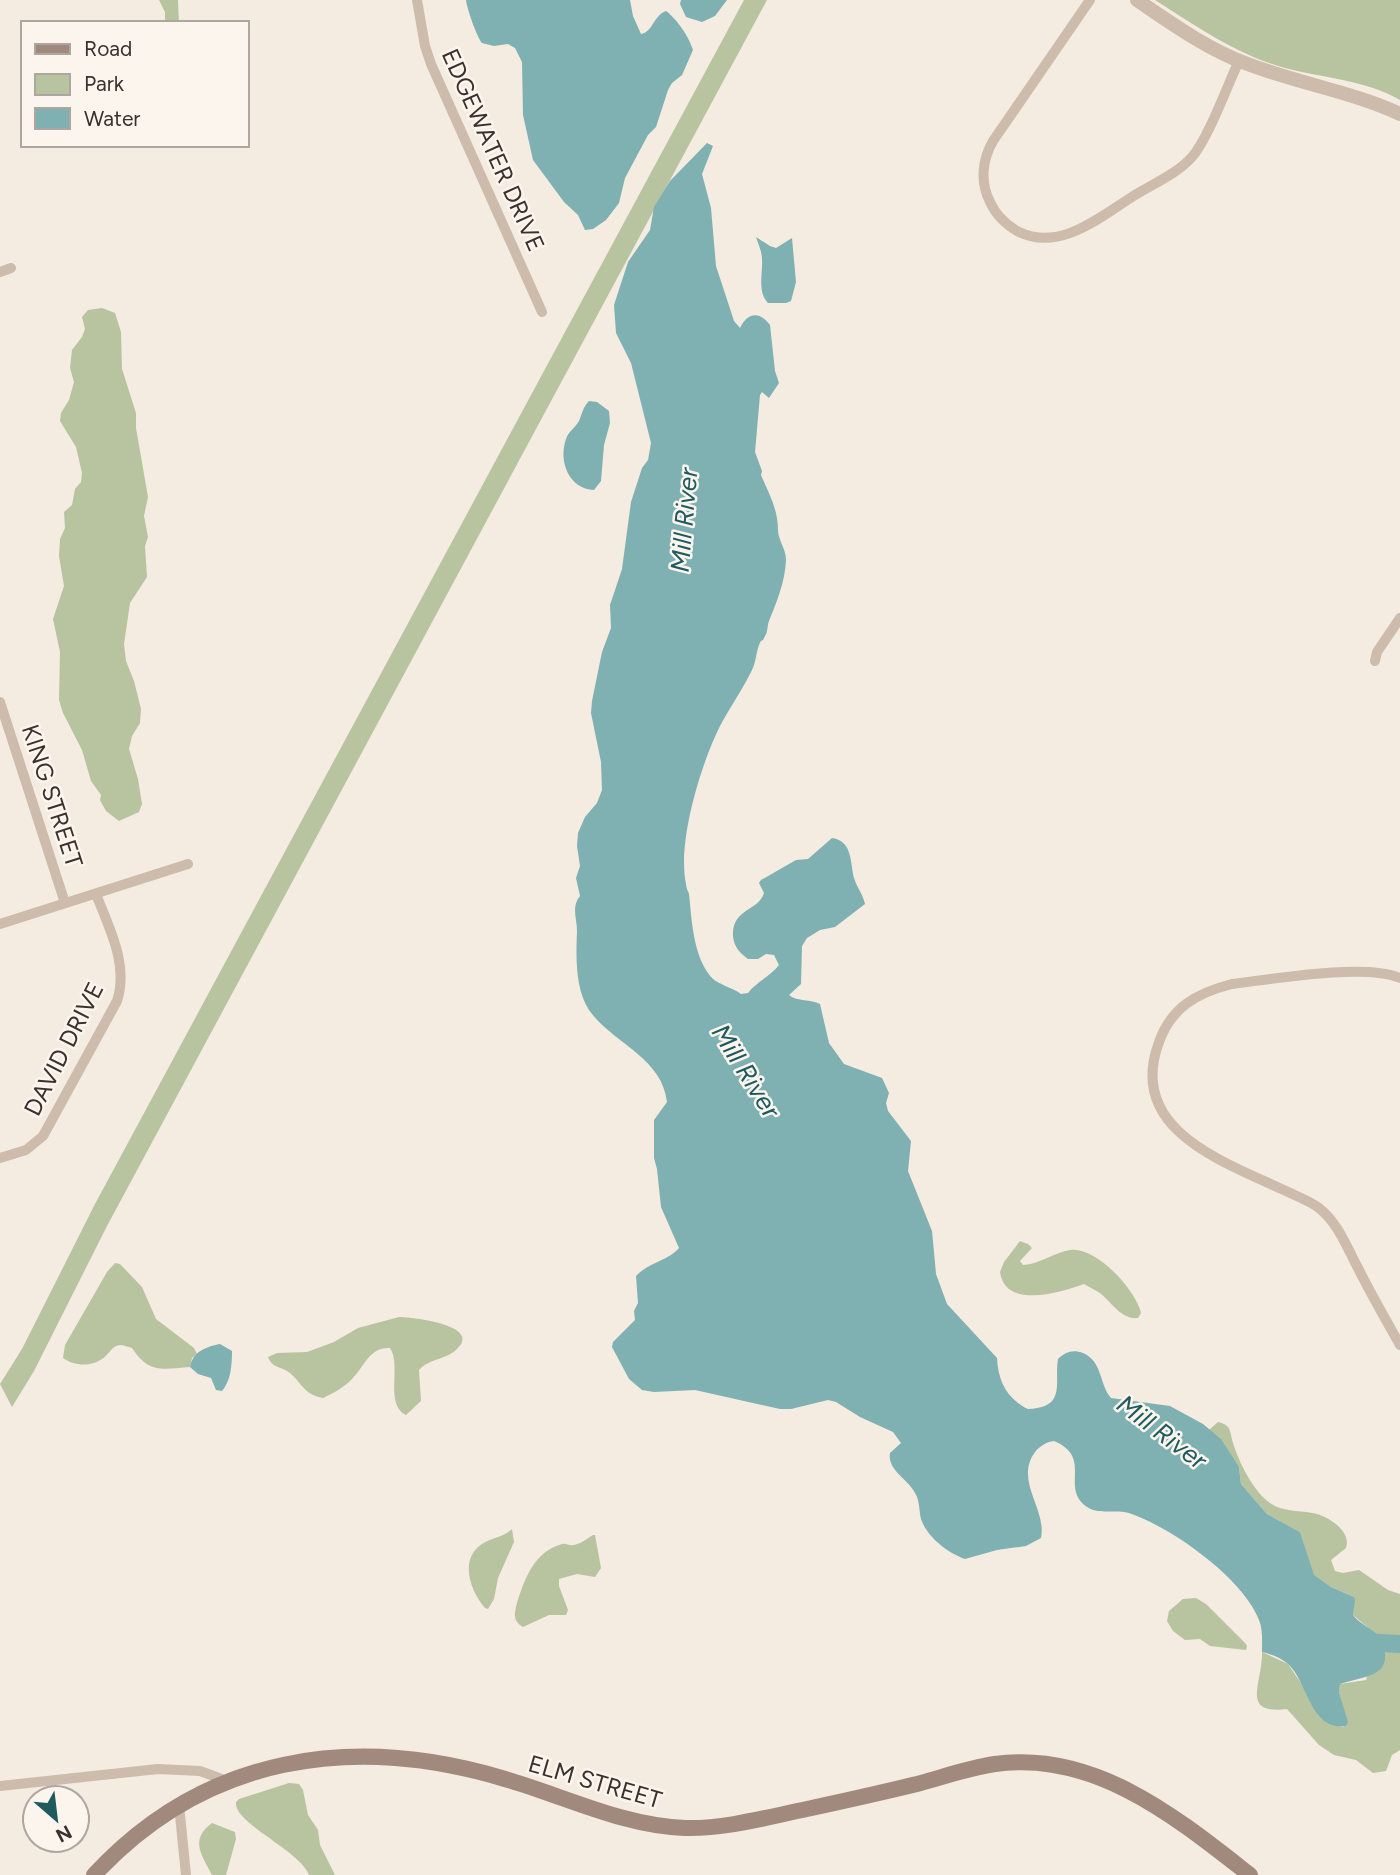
<svg xmlns="http://www.w3.org/2000/svg" width="1400" height="1875" font-family="Figtree,sans-serif">
<style>
.green{fill:#b8c4a0}
.water{fill:#7fb0b2}
.lines{fill:none;stroke-linecap:round;stroke-linejoin:round}
.river{stroke:#7fb0b2;stroke-width:18}
.minor{stroke:#cdbbac;stroke-width:10}
.tertiary{stroke:#cdbbac;stroke-width:14}
.secondary{stroke:#a18a7d;stroke-width:16}
.labels{text-anchor:middle;stroke-width:5;stroke-linejoin:round;paint-order:stroke}
.street-label{font-size:24px;fill:#3b302b;stroke:#fbf5ee}
.water-label{font-size:26px;font-style:italic;fill:#1f5a5e;stroke:#fbf5ee}
</style>
<rect width="100%" height="100%" fill="#f4ebe1"/>
<g class="green">
<polygon points="159,0 178,0 179,23 165,23 165,12"/>
<polygon points="744,0 767,0 107,1226 34,1371 12,1407 0,1384 22,1349 95,1204"/>
<path d="M1155,0H1400V100C1366,80 1323,78 1285,68C1237,55 1196,26 1155,0Z"/>
<polygon points="102,308 115,313 121,332 122,369 136,413 136,428 148,497 144,516 148,537 145,546 147,577 130,603 124,644 126,661 134,681 141,709 140,723 132,736 129,749 138,779 142,804 139,812 119,821 106,811 100,800 101,795 91,781 82,750 63,713 59,700 60,652 53,619 64,586 59,556 60,539 65,528 64,512 72,505 75,489 81,482 82,473 76,447 60,421 61,413 69,400 74,382 70,368 72,350 82,337 85,329 82,317 88,310"/>
<path d="M1020,1241L1028,1244L1032,1248L1020,1261L1023,1265C1040,1264 1053,1253 1070,1250C1096,1246 1136,1290 1141,1313L1138,1318C1122,1320 1111,1302 1100,1293C1095,1290 1089,1287 1084,1284C1062,1292 1005,1310 1000,1272L1004,1262Z"/>
<path d="M115,1263L120,1264L142,1287L156,1319L194,1348L197,1354L192,1358L190,1367C162,1369 149,1374 132,1348C128,1347 124,1345 120,1345C111,1346 109,1355 102,1359C90,1367 74,1366 63,1358L65,1345L107,1272Z"/>
<path d="M399,1317C411,1317 483,1325 457,1349C446,1360 430,1358 419,1370L421,1401L406,1415C384,1404 402,1366 390,1348C369,1347 365,1366 352,1379C344,1387 334,1393 323,1398C305,1395 303,1385 291,1374C283,1366 272,1369 268,1357L277,1353L307,1352L334,1342L358,1328Z"/>
<path d="M1218,1422C1222,1423 1225,1424 1228,1427C1231,1431 1231,1437 1233,1443C1239,1462 1253,1491 1270,1503C1283,1512 1297,1510 1312,1513C1327,1515 1352,1531 1346,1548L1331,1560L1335,1571L1343,1573L1359,1570L1388,1590L1400,1594V1750L1392,1755L1386,1771L1373,1773L1356,1760L1334,1755L1319,1745L1287,1709C1239,1715 1263,1683 1262,1652L1288,1664L1303,1686L1342,1727L1345,1726L1347,1722L1339,1692L1340,1684L1366,1680L1378,1636L1353,1615L1354,1597L1331,1587L1313,1575L1300,1532L1267,1514L1241,1484L1239,1467L1209,1430Z"/>
<path d="M512,1529L514,1542L498,1578L494,1599L488,1609L485,1608C470,1591 459,1559 482,1544C492,1537 502,1538 512,1529Z"/>
<path d="M593,1535H595L601,1568L595,1577L577,1574L559,1579V1586L568,1610L566,1615H549L523,1627C513,1621 514,1614 517,1603C525,1578 534,1552 562,1544C566,1543 569,1546 573,1545C579,1545 588,1538 593,1535Z"/>
<polygon points="1196,1598 1206,1604 1245,1643 1247,1646 1246,1650 1210,1646 1200,1639 1185,1640 1173,1631 1167,1621 1169,1611 1183,1599"/>
<path d="M289,1783L299,1784L303,1790L308,1815L318,1830L320,1845L335,1875H309C300,1850 233,1823 236,1802L239,1799Z"/>
<path d="M212,1823L235,1832L236,1839L226,1875H212C202,1855 189,1840 212,1823Z"/>
</g>
<g class="water">
<path d="M466,0H630L633,16L641,34C653,32 653,16 666,11C677,19 689,37 693,50L682,75L672,83L668,90L656,127L648,135L625,178L619,203L606,220L593,229L585,230L578,215L564,202L533,160L523,115L522,62L515,48L508,44L494,46L482,43C477,37 467,9 466,0Z"/>
<polygon points="681,0 727,0 715,16 702,22 686,17 680,4"/>
<path d="M707,143L713,146L702,174L711,208L716,266L734,321L740,328C747,313 759,310 770,325L775,371L779,383L769,398L762,392L760,395L755,452L762,471L761,475C769,494 778,509 778,530C778,540 786,549 786,560C785,582 777,601 769,621C767,626 768,632 765,636C761,645 763,636 759,645C756,653 756,662 752,670C743,689 730,707 720,726C701,764 677,842 686,884C686,888 688,891 689,894C692,921 693,958 713,979C718,984 733,988 741,994L748,993C757,981 770,977 779,965L774,955L766,954L758,959H748C740,953 734,947 733,936C732,908 758,912 764,893L759,883L761,880L796,860L808,859L832,838C853,841 850,863 854,878C857,888 863,894 865,904L835,927L820,930L807,938L802,946L801,984L789,995C797,1002 811,999 820,1004L829,1043L844,1064L882,1078L889,1093L886,1103L888,1111L911,1141L908,1171L932,1231L936,1274L947,1304L997,1358C998,1381 1007,1399 1028,1409C1067,1408 1054,1383 1058,1359C1065,1352 1073,1349 1083,1353C1103,1362 1099,1384 1111,1398L1170,1406L1203,1424L1221,1439L1239,1467L1241,1484L1267,1514L1300,1532L1314,1575L1331,1587L1354,1597L1355,1600L1353,1615C1360,1624 1371,1628 1379,1636C1400,1678 1362,1676 1340,1684L1339,1692L1348,1722L1346,1726C1310,1731 1308,1682 1288,1664C1281,1658 1271,1654 1262,1652C1262,1641 1263,1630 1259,1620C1243,1578 1171,1527 1129,1513C1116,1509 1099,1515 1087,1507C1059,1488 1094,1458 1054,1441C1046,1442 1040,1446 1035,1452C1014,1481 1047,1509 1041,1538L1026,1546L997,1550L965,1559C948,1553 927,1537 921,1519C919,1511 920,1501 915,1493C908,1479 887,1470 890,1453L901,1443L893,1432L860,1417L836,1402L828,1400L791,1409H780L695,1390L654,1392L642,1390L629,1379L612,1347L613,1342L635,1320L634,1311L638,1303L636,1276C649,1262 668,1261 679,1248L661,1207L657,1169L654,1158V1120L667,1102C662,1057 612,1043 589,1010C575,989 576,956 577,931C577,918 571,907 580,896L576,878L580,866L577,846L578,833L585,817L597,803L602,790L601,762L591,713L592,701L602,652L611,628L610,605L622,569L631,502L642,468L648,460L651,443L631,363L616,333L614,305L628,262L650,230L654,207L670,181Z"/>
<path d="M756,237L770,246L776,248L792,238L796,282L791,301L786,303H768C757,292 763,273 762,259C762,251 758,244 756,237Z"/>
<path d="M589,401L597,402L609,411L610,423L604,445L601,481L594,490C569,489 558,461 566,439C568,432 575,428 579,421C582,414 583,407 589,401Z"/>
<path d="M220,1344L232,1351C232,1364 231,1381 222,1391L216,1390L211,1378L198,1374L190,1367C193,1351 206,1347 220,1344Z"/>
</g>
<g class="lines">
<polyline class="river" points="1362,1642 1400,1644"/>
<g class="minor">
<polyline points="417,0 425,46 431,64 542,312"/>
<path d="M1090,0L993,141C982,160 980,182 990,202C996,215 1006,225 1019,232C1061,252 1101,216 1135,195C1153,184 1178,173 1192,157C1209,137 1227,86 1239,61"/>
<polyline points="0,272 11,268"/>
<polyline points="1375,661 1377,652 1400,618"/>
<polyline points="0,702 65,903"/>
<polyline points="0,924 188,864"/>
<path d="M1400,978C1364,963 1273,979 1232,984C1196,993 1170,1008 1158,1045C1128,1131 1225,1162 1286,1191C1296,1196 1310,1201 1319,1208C1339,1224 1347,1248 1359,1270C1372,1296 1386,1320 1400,1345"/>
<path d="M0,1158L26,1150L43,1136L117,1001C129,965 109,928 96,894"/>
<polyline points="0,1786 158,1769 200,1771 227,1781"/>
<polyline points="179,1805 186,1875"/>
</g>
<path class="tertiary" d="M1137,0C1171,23 1207,49 1245,63C1296,83 1350,91 1400,114"/>
<path class="secondary" d="M94,1875C205,1755 353,1733 505,1779C564,1796 623,1826 685,1828C725,1829 768,1817 807,1809C844,1801 880,1793 917,1784C943,1777 968,1768 995,1764C1095,1750 1177,1818 1250,1875"/>
</g>
<g class="labels">
<g class="street-label">
<text transform="translate(493 150) rotate(66)" y="8">EDGEWATER DRIVE</text>
<text transform="translate(52 796) rotate(72)" y="8">KING STREET</text>
<text transform="translate(64 1049) rotate(-63)" y="8">DAVID DRIVE</text>
<text transform="translate(595 1782) rotate(16)" y="8">ELM STREET</text>
</g>
<g class="water-label">
<text transform="translate(684 520) rotate(-85)" y="9">Mill River</text>
<text transform="translate(746 1071) rotate(58)" y="9">Mill River</text>
<text transform="translate(1162 1432) rotate(37)" y="9">Mill River</text>
</g>
</g>
<rect x="21" y="21" width="228" height="126" fill="#fbf5ee" stroke="#aea6a0" stroke-width="2"/>
<rect x="35" y="44" width="35" height="10" fill="#a18a7d" stroke="#aea6a0" stroke-width="2"/>
<text x="84" y="56" font-size="21" fill="#3b302b">Road</text>
<rect x="35" y="74" width="35" height="21" fill="#b8c4a0" stroke="#aea6a0" stroke-width="2"/>
<text x="84" y="91" font-size="21" fill="#3b302b">Park</text>
<rect x="35" y="108" width="35" height="21" fill="#7fb0b2" stroke="#aea6a0" stroke-width="2"/>
<text x="84" y="126" font-size="21" fill="#3b302b">Water</text>
<g transform="translate(56 1819) rotate(152)"><circle r="33" fill="#fbf5ee" stroke="#aea6a0" stroke-width="2"/>
<path d="M0-5L12 26L0 18L-12 26Z" fill="#1f5a5e"/>
<text y="-10" font-size="19" font-weight="bold" text-anchor="middle" fill="#3b302b">N</text>
</g>
</svg>
